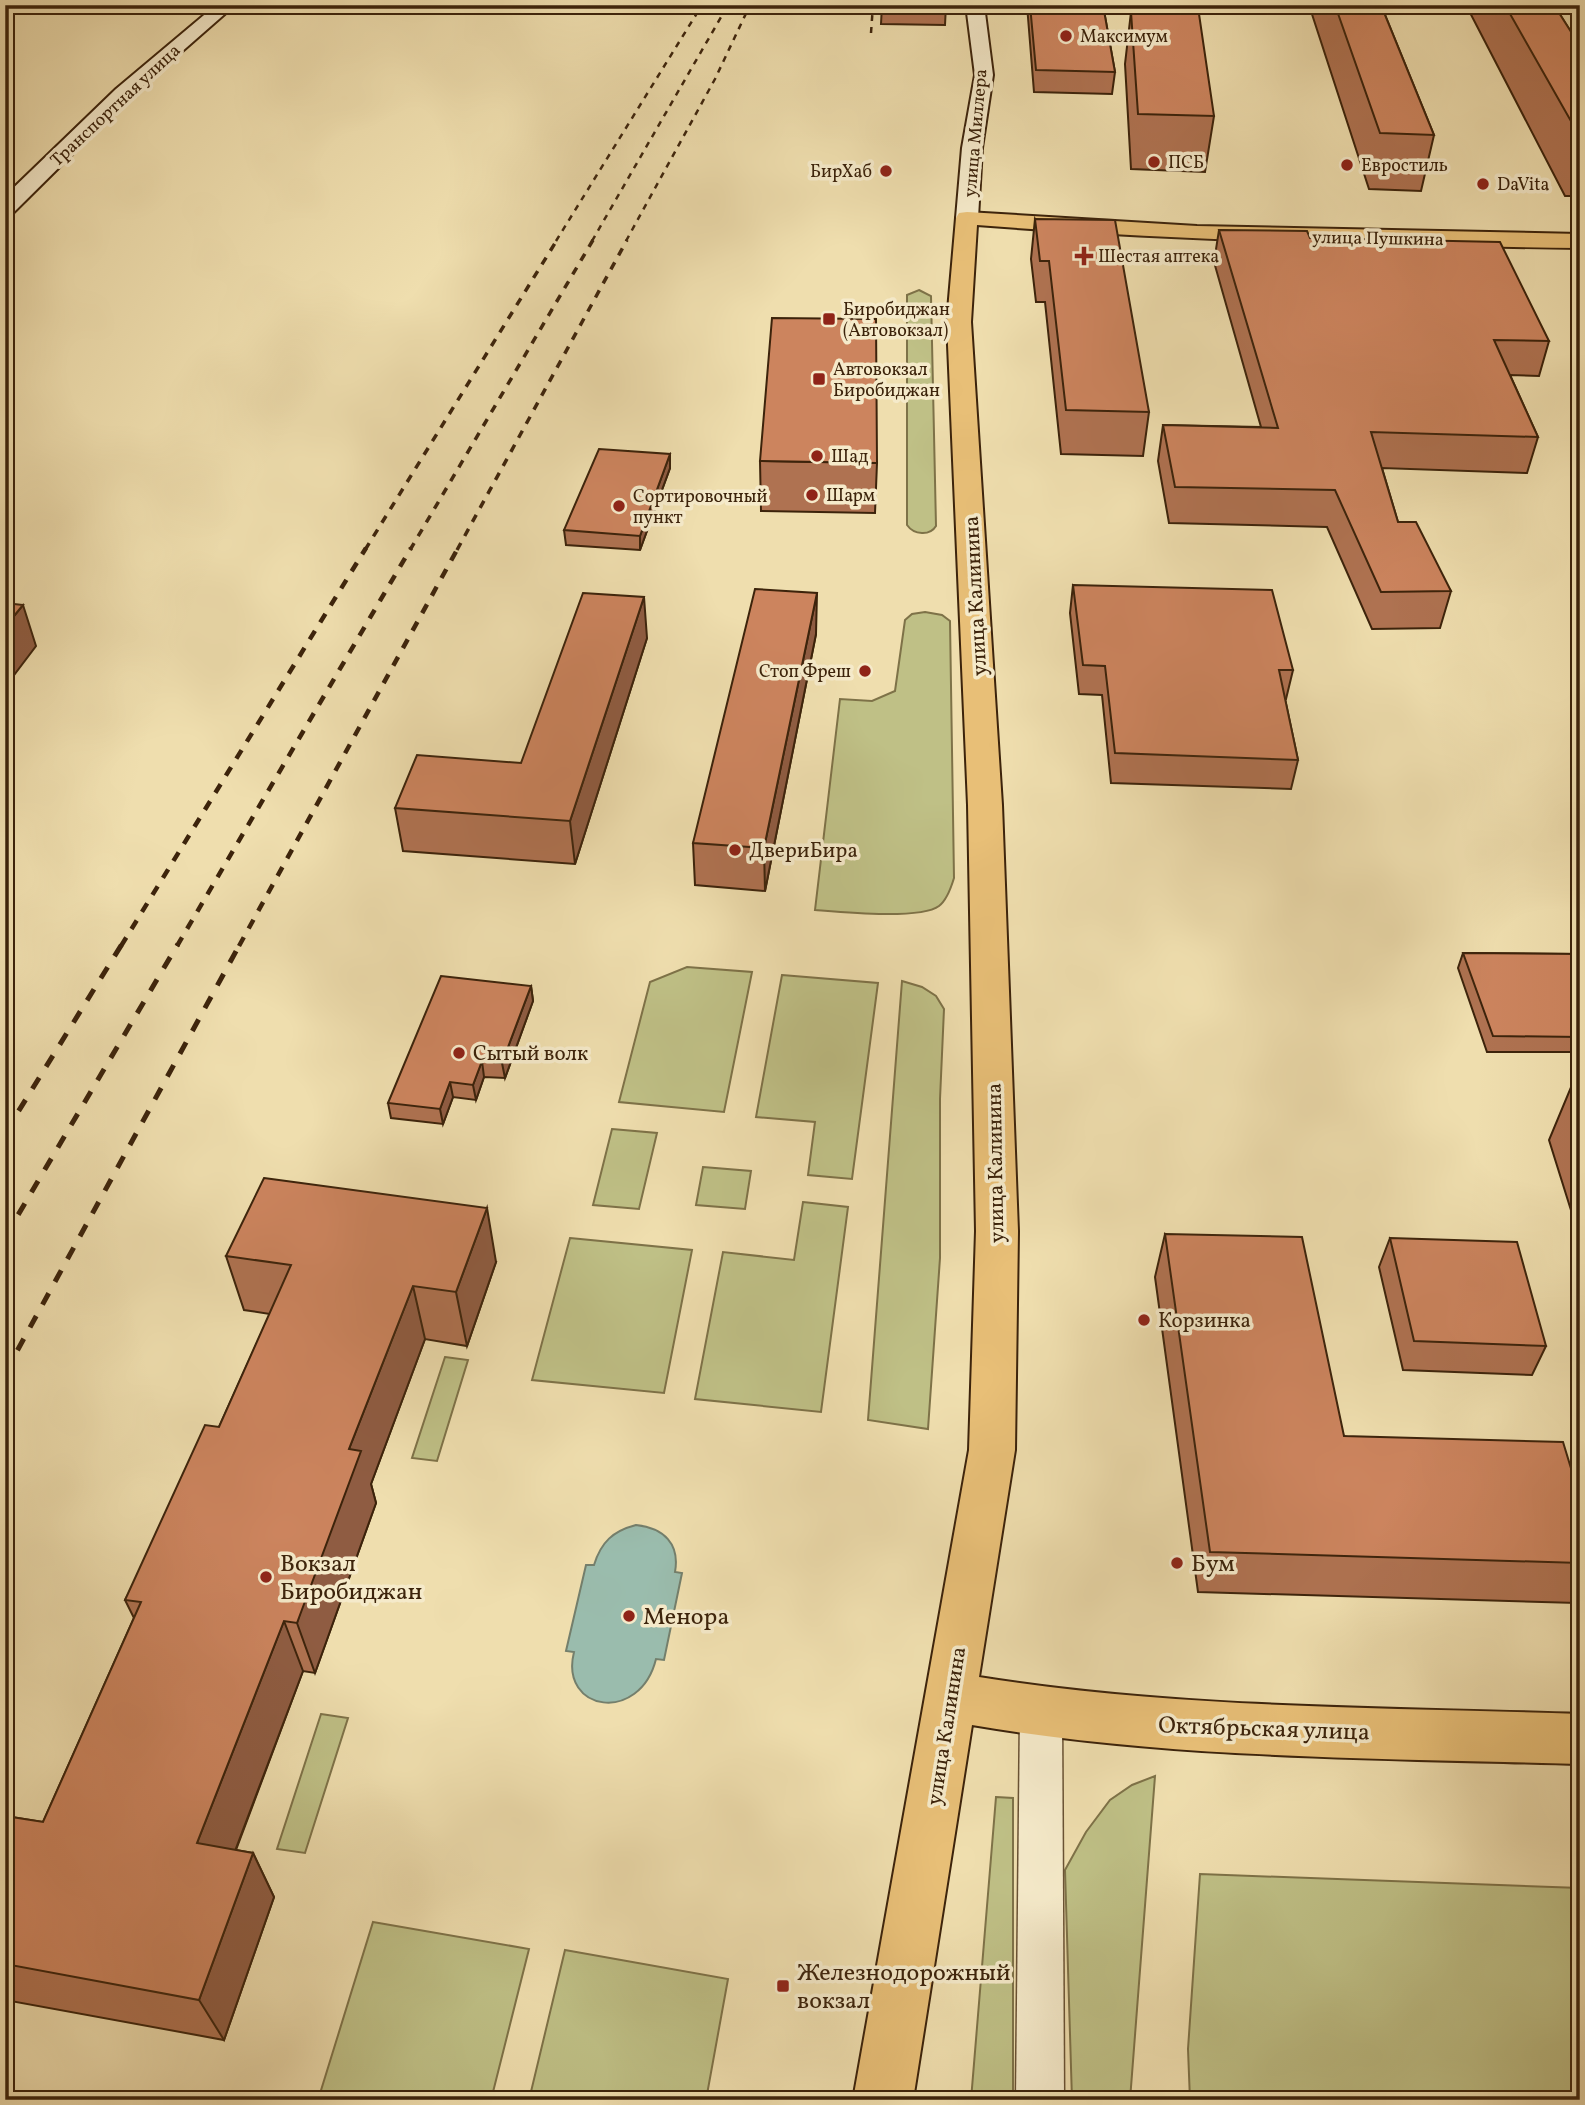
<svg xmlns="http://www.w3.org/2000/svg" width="1585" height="2105" font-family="Vollkorn,serif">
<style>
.green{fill:#bfc086;stroke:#7e7248;stroke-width:2}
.water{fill:#9abcad;stroke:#747f6c;stroke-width:2}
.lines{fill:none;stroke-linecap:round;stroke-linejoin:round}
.lane-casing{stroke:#695234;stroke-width:3}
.secondary-casing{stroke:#3c230b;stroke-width:4}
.primary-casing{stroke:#3c230b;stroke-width:4}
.lane{fill:#f5eaca;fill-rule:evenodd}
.secondary{fill:#f5eaca;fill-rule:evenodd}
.primary{fill:#e8bf77;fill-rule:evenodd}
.rail-far3{stroke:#3c230b;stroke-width:2.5;stroke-dasharray:6 6;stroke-linecap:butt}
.rail-far2{stroke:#3c230b;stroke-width:3.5;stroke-dasharray:8 8;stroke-linecap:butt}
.rail-far1{stroke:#3c230b;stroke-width:4.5;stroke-dasharray:10 10;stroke-linecap:butt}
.rail{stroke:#3c230b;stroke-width:5;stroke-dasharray:13 13;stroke-linecap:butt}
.wall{fill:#af7251;stroke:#3c230b;stroke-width:2}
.shaded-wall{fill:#8f5c42;stroke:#3c230b;stroke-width:2}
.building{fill:#cc845e;stroke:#3c230b;stroke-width:2}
.poi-dot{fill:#8f2418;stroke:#f5eaca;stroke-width:2.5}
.labels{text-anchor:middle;stroke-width:7;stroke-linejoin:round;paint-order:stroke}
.far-poi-label{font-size:18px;fill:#3c230b;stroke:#f5eaca;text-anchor:start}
.far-street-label{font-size:18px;fill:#3c230b;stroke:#f5eaca}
.street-label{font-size:21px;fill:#3c230b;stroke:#f5eaca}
.poi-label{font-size:21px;fill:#3c230b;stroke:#f5eaca;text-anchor:start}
.near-poi-label{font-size:24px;fill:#3c230b;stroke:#f5eaca;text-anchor:start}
.near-street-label{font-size:24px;fill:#3c230b;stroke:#f5eaca}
</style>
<rect width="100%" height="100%" fill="#efdeae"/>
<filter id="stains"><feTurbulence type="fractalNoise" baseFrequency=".00286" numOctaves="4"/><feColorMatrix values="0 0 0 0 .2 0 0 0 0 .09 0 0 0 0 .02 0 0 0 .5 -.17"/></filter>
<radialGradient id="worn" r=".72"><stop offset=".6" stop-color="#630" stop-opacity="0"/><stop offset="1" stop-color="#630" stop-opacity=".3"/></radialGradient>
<g class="green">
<path d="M919,290L931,296L936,526C930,536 914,535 907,525V295Z"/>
<path d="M925,612L942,615L950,621L954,878C951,888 947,900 939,906C920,920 840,912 815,910L840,699L872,701L895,691L905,620L912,614Z"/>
<polygon points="687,967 752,972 724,1112 619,1102 650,982"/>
<polygon points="782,975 878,983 852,1179 808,1175 815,1122 756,1117"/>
<polygon points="902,981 922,987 936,996 944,1009 940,1099 940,1258 928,1429 868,1420"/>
<polygon points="612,1129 657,1133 639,1209 593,1205"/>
<polygon points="703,1167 751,1171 745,1209 696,1205"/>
<polygon points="803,1202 848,1207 821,1412 695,1399 723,1252 794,1260"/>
<polygon points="570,1238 692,1250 664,1393 532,1380"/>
<polygon points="445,1357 468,1360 437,1461 412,1458"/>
<polygon points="321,1714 348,1718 305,1853 277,1849"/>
<polygon points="1155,1776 1130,2100 1072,2100 1065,1870 1086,1832 1110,1800 1132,1785"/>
<polygon points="996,1797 1013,1798 1013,2100 971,2100"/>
<polygon points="1200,1874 1580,1888 1580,2100 1190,2100 1188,2049"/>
<polygon points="373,1922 529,1949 491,2100 318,2100"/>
<polygon points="565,1950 728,1979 706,2100 529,2100"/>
</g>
<path class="water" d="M636,1525C664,1528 680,1544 675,1572L682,1573L664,1660L656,1659C640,1724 559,1712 574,1652L566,1651L586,1565H594C601,1542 613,1531 636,1525Z"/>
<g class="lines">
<defs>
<polygon id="lane" points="1041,1692 1056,1698 1062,1712 1064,2100 1016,2100 1020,1712 1026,1698"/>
<g id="secondary">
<polygon points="216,5 235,5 130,97 13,213 5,214 5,196 116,89"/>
<polygon points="966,5 984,5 993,75 982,148 978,218 975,223 959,223 956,218 962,148 975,75"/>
</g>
<path id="primary" d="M967,212L1197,226L1580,234V248C1379,245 1178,241 977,225L971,322L1002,805L1018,1231L1015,1450L979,1677C1178,1709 1379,1707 1580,1714V1764C1377,1758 1173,1759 972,1725L913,2100H853L969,1450L976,1231L968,805L947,322L956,218L959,213Z"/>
</defs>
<use href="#lane" class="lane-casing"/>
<use href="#secondary" class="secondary-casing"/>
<use href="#primary" class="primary-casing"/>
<use href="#lane" class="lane"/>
<use href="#secondary" class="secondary"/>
<use href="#primary" class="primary"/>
<g class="rail-far3">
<polyline points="871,33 873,5"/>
<polyline points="556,241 702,5"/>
<polyline points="592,241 728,5"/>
<polyline points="626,241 715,79 750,5"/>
</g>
<g class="rail-far2">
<polyline points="365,550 557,240"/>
<polyline points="410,550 593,240"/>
<polyline points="457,550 627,240"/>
</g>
<g class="rail-far1">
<polyline points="121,946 366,548"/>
<polyline points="177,946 411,548"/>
<polyline points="239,946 458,548"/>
</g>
<g class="rail">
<polyline points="5,1133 122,944"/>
<polyline points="5,1237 178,944"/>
<polyline points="5,1373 240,944"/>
</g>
</g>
<g class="wall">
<polygon points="882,5 946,5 945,25 881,24"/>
<polygon points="1027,5 1103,5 1115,72 1112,94 1034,92"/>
<polygon points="1309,5 1381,5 1434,135 1421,191 1369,189"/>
<polygon points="1466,5 1554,5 1580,46 1580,196 1565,196"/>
<polygon points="1131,12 1214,116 1205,172 1131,169 1125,64"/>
<polygon points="1035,219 1149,412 1143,456 1061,454 1045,302 1036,302 1031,259"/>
<polygon points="1219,230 1310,238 1549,341 1539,376 1510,375 1538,437 1527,473 1382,468 1398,522 1451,591 1440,628 1372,629 1327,527 1169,523 1158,461 1163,425 1261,427 1214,262"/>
<polygon points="670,454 670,468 640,550 566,545 564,530"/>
<polygon points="760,461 877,463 875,513 761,511"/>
<polygon points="1073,585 1293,670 1286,699 1285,699 1298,760 1291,789 1111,783 1102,695 1079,694 1070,613"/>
<polygon points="816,634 765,891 695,885 693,843"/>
<polygon points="647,638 575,864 403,851 395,808 521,763"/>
<polygon points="1463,953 1580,954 1580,1052 1487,1052 1458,968"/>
<polygon points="531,986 533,1001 505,1078 484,1077 476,1100 453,1097 443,1124 391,1118 388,1103"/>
<polygon points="1579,1068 1580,1068 1580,1239 1549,1140"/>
<polygon points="1165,1234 1344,1436 1580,1498 1580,1598 1577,1603 1198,1592 1155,1277"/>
<polygon points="1390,1238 1546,1346 1532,1375 1403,1370 1379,1267"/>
<polygon points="226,1256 496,1262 467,1346 425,1339 371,1484 376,1503 315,1673 303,1671 236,1850 253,1853 274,1897 224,2040 5,2000 5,1816 43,1822 134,1618 125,1600 219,1427 270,1314 244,1310"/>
</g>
<g class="shaded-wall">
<polygon points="670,454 670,468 640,550 640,536"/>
<polygon points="817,593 816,634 765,891 764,848"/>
<polygon points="644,597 647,638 575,864 570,821"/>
<polygon points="23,605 36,646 5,687 5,627"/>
<polygon points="531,986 533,1001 505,1078 502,1063"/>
<polygon points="482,1061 484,1077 476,1100 473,1085"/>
<polygon points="450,1082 453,1097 443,1124 440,1109"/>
<polygon points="487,1208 496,1262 467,1346 456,1292"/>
<polygon points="413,1286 425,1339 371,1484 376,1503 315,1673 297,1623 349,1449"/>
<polygon points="284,1621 303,1671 221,1888 197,1843"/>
<polygon points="253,1853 274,1897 224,2040 199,2000"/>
</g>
<g class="building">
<polygon points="1030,5 1103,5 1115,72 1036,70"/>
<polygon points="1335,5 1381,5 1434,135 1380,133"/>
<polygon points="1505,5 1554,5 1580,46 1580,137"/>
<polygon points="1131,12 1199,14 1214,116 1138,114"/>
<polygon points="1035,219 1115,220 1149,412 1066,410 1049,261 1040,261"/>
<polygon points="1219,230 1307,231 1310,238 1500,242 1549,341 1494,340 1538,437 1371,432 1398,522 1416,522 1451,591 1381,592 1335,490 1175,487 1163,425 1278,428"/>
<polygon points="772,318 876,319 877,463 760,461"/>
<polygon points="599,449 670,454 640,536 564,530"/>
<polygon points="1073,585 1272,590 1293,670 1279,670 1298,760 1115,753 1105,666 1083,665"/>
<polygon points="755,589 817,593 764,848 693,843"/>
<polygon points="583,593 644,597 570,821 395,808 417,755 521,763"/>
<polygon points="5,603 23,605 5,627"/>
<polygon points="1463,953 1580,954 1580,1037 1493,1036"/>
<polygon points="441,976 531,986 502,1063 482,1061 473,1085 450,1082 440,1109 388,1103"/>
<polygon points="264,1178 487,1208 456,1292 413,1286 349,1449 361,1451 297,1623 284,1621 197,1843 253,1853 199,2000 5,1964 5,1816 43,1822 141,1602 125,1600 205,1425 219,1427 291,1265 226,1256"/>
<polygon points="1165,1234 1302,1237 1344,1436 1563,1442 1580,1498 1580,1563 1210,1552"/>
<polygon points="1390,1238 1517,1242 1546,1346 1414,1341"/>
</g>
<g class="poi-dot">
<circle cx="1066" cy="36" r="7"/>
<circle cx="1154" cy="162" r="7"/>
<circle cx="1347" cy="165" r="7"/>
<circle cx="886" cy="171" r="7"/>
<circle cx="1483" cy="184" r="7"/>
<path d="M1080.5 245.5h7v7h7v7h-7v7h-7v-7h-7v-7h7z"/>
<rect x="822" y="312" width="14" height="14" rx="3.5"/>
<rect x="812" y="372" width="14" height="14" rx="3.5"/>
<circle cx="817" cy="456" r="7"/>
<circle cx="812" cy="495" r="7"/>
<circle cx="619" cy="506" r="7"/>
<circle cx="865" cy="671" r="7"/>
<circle cx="735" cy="850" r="7"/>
<circle cx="459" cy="1053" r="7"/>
<circle cx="1144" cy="1320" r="7"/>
<circle cx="1177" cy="1563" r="7"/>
<circle cx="266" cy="1577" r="7"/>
<circle cx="629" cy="1616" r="7"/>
<rect x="776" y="1979" width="14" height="14" rx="3.5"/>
</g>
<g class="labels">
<g class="far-poi-label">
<text x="1080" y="42">Максимум</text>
<text x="1168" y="168">ПСБ</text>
<text x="1361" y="171">Евростиль</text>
<text x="872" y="177" text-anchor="end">БирХаб</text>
<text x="1497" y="190">DaVita</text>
<text x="1098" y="262">Шестая аптека</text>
<text x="843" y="315">Биробиджан<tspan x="843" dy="21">(Автовокзал)</tspan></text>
<text x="833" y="375">Автовокзал<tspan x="833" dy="21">Биробиджан</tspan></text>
<text x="831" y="462">Шад</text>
<text x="826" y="501">Шарм</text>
<text x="633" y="502">Сортировочный<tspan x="633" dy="21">пункт</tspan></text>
<text x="851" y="677" text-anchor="end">Стоп Фреш</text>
</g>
<g class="far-street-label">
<text transform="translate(115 105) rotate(-43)" y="6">Транспортная улица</text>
<text transform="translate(975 133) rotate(-85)" y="6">улица Миллера</text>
<text transform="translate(1378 238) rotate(1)" y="6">улица Пушкина</text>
</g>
<g class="street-label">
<text transform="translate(975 596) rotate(-93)" y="7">улица Калинина</text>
<text transform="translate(995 1163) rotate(-91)" y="7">улица Калинина</text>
<text transform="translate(946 1726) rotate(-81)" y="7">улица Калинина</text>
</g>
<g class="poi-label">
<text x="749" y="857">ДвериБира</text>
<text x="473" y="1060">Сытый волк</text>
<text x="1158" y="1327">Корзинка</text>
</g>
<g class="near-poi-label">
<text x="280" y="1571">Вокзал<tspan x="280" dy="28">Биробиджан</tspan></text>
<text x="1191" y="1571">Бум</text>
<text x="643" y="1624">Менора</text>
<text x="797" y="1980">Железнодорожный<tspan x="797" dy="28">вокзал</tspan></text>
</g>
<g class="near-street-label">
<text transform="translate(1264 1728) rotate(2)" y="8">Октябрьская улица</text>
</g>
</g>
<rect width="1585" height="2105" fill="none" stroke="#efdeae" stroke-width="28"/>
<rect x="7" y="7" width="1571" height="2091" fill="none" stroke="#3c230b" stroke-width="3.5"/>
<rect x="14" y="14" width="1557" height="2077" fill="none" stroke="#3c230b" stroke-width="2"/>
<rect width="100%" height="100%" filter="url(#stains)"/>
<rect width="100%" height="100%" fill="url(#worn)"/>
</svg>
